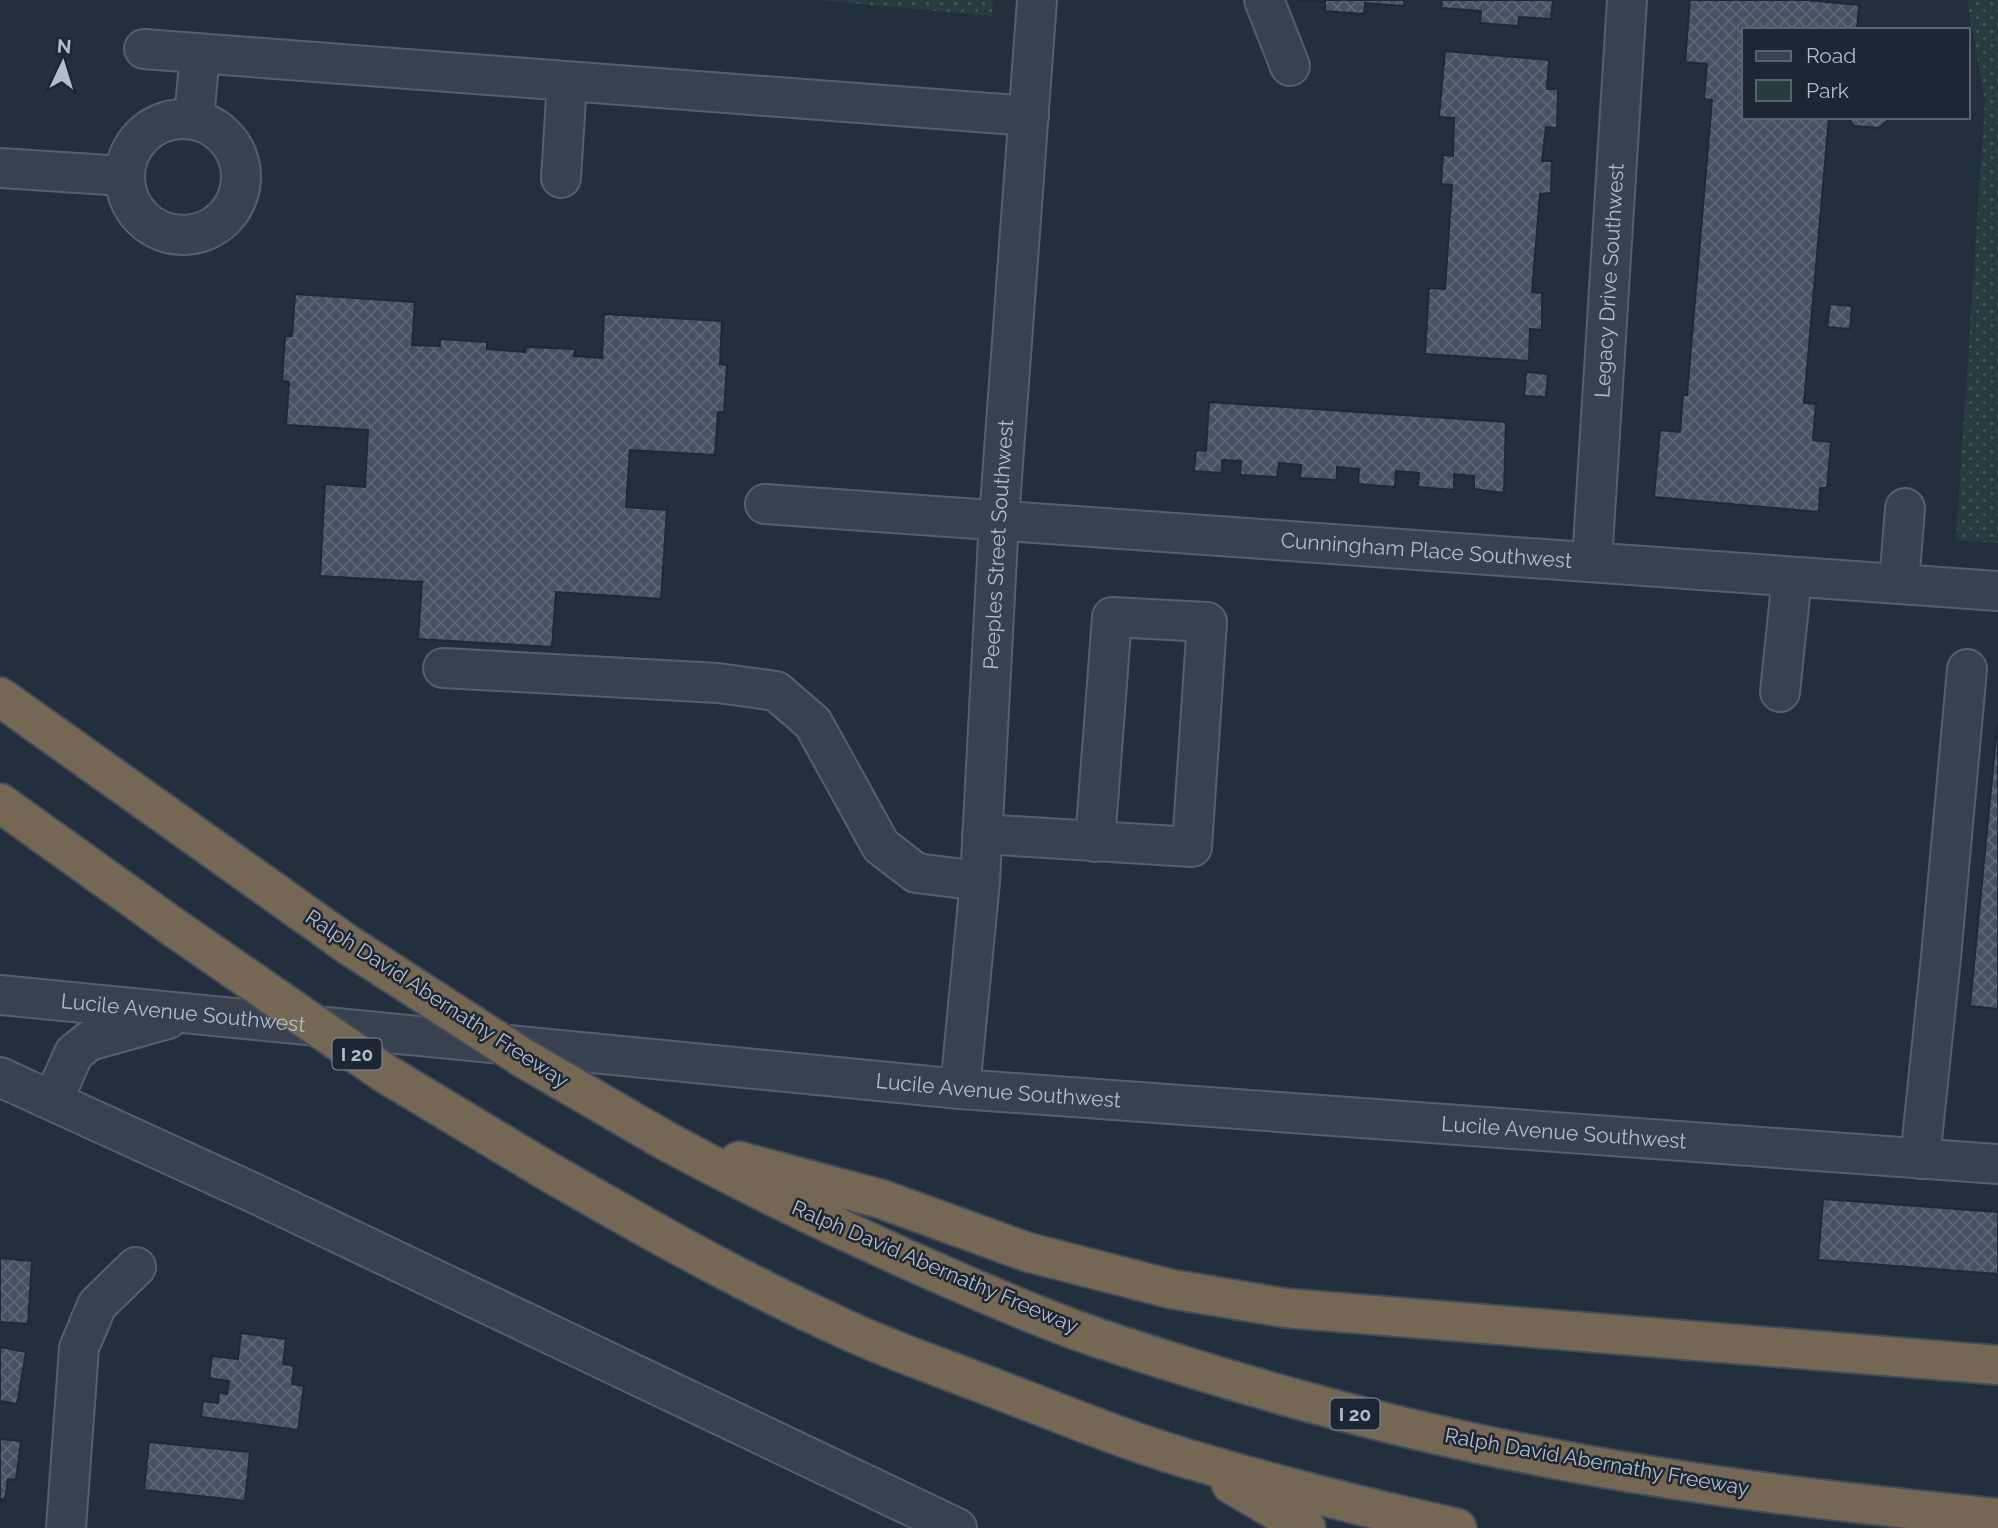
<svg xmlns="http://www.w3.org/2000/svg" width="1998" height="1528" font-family="Raleway,sans-serif">
<style>
.green{fill:url(#green-dots)}
.building{fill:url(#building-cross-hatch);stroke:#1f2835;stroke-width:2}
.lines{fill:none;stroke-linecap:round;stroke-linejoin:round}
.minor-casing{stroke:#565f6c;stroke-width:42}
.highway-casing{stroke:#434c59;stroke-width:42}
.minor{stroke:#38414e;stroke-width:38}
.highway{stroke:#746855;stroke-width:38}
.highway-bridge-casing{stroke:#434c59;stroke-width:42;stroke-linecap:butt}
.highway-bridge{stroke:#746855;stroke-width:38}
.labels{text-anchor:middle;stroke-width:5;stroke-linejoin:round;paint-order:stroke}
.shield{fill:#1d2633;stroke:#878f9c;stroke-width:2}
.shield-label{font-size:19px;font-weight:bold;fill:#b4bcc9}
.street-label{font-size:21px;fill:#b4bcc9;stroke:#1d2633}
</style>
<defs>
<pattern id="green-dots" width="8" height="8" patternUnits="userSpaceOnUse" patternTransform="scale(1.75)"><rect width="8" height="8" fill="#263c3f"/><path d="M2 2h.1M6 6h.1" fill="none" stroke="#435659" stroke-width="1.8" stroke-linecap="round"/></pattern>
<pattern id="building-cross-hatch" width="8" height="8" patternUnits="userSpaceOnUse" patternTransform="scale(1.75)"><rect width="8" height="8" fill="#455162"/><path d="M0 0l8 8M0 8l8-8" fill="none" stroke="#5d6877"/></pattern>
</defs>
<rect width="100%" height="100%" fill="#242f3e"/>
<g class="green">
<polygon points="817,0 993,0 992,16"/>
<polygon points="1967,0 1998,0 1998,543 1956,540 1985,102"/>
</g>
<g class="building">
<polygon points="1295,0 1404,0 1404,6 1365,3 1364,14 1325,11 1325,2"/>
<polygon points="1442,0 1553,0 1551,19 1519,17 1518,26 1480,23 1481,11 1441,8"/>
<polygon points="1690,0 1806,0 1859,5 1857,30 1744,30 1744,117 1829,117 1804,403 1816,404 1813,440 1831,442 1827,488 1820,488 1819,512 1654,497 1660,430 1680,432 1683,395 1687,395 1712,100 1704,99 1707,64 1685,62"/>
<polygon points="1445,51 1549,60 1547,89 1558,89 1557,128 1546,127 1542,161 1552,161 1551,193 1540,194 1532,292 1542,293 1542,330 1530,329 1529,361 1425,354 1429,288 1445,289 1452,185 1441,184 1443,155 1453,156 1454,118 1439,117"/>
<polygon points="1848,117 1891,117 1879,128 1854,126"/>
<polygon points="295,294 415,302 412,345 440,346 440,339 487,342 487,349 525,352 526,347 575,349 574,356 602,358 604,314 722,321 720,364 727,365 724,412 718,412 715,455 630,450 626,507 667,510 661,599 556,592 552,647 418,639 422,582 320,576 325,484 365,487 368,430 286,425 289,382 282,381 285,336 292,336"/>
<polygon points="1830,304 1852,306 1850,329 1827,327"/>
<polygon points="1526,372 1548,374 1546,397 1524,396"/>
<polygon points="1209,402 1506,422 1504,493 1474,489 1474,476 1454,474 1454,490 1418,487 1419,473 1396,471 1395,487 1358,484 1359,469 1337,467 1337,480 1300,478 1301,465 1279,463 1277,477 1240,475 1241,461 1222,460 1222,473 1194,471 1196,450 1206,451"/>
<polygon points="1997,727 1998,727 1998,1009 1970,1006"/>
<polygon points="1823,1199 1998,1212 1998,1274 1818,1260"/>
<polygon points="0,1258 32,1261 28,1324 0,1322"/>
<polygon points="241,1333 286,1339 283,1364 294,1366 292,1384 304,1386 298,1430 201,1417 203,1401 218,1403 219,1392 227,1394 229,1381 209,1378 212,1356 238,1359"/>
<polygon points="0,1347 26,1352 17,1404 0,1401"/>
<polygon points="0,1439 21,1441 16,1480 8,1479 5,1500 0,1499"/>
<polygon points="149,1442 250,1452 245,1501 144,1490"/>
</g>
<g class="lines">
<defs>
<g id="minor">
<polyline points="1264,0 1290,66"/>
<polyline points="144,49 1029,116"/>
<polyline points="194,118 200,54"/>
<circle cx="183" cy="177" r="58"/>
<polyline points="0,168 124,176"/>
<polyline points="561,178 567,82"/>
<path id="s1" d="M765,504L1998,591"/>
<path id="s2" d="M1592,562L1627,0"/>
<polyline points="1899,584 1905,508"/>
<polyline points="443,668 718,683 776,691 813,723 881,846 916,873 980,881"/>
<polyline points="1780,692 1792,577"/>
<polyline points="982,834 1192,847 1207,622 1112,617 1095,842"/>
<path id="s3" d="M0,995L960,1089L1998,1164"/>
<polyline points="0,1077 258,1195 957,1528"/>
<path id="s4" d="M960,1089L980,881L999,519L1037,0"/>
<polyline points="53,1100 74,1053 89,1041 168,1019"/>
<polyline points="1920,1159 1941,957 1967,669"/>
<polyline points="66,1528 79,1348 97,1305 136,1267"/>
</g>
<g id="highway">
<polyline points="0,697 347,944"/>
<polyline points="0,803 176,929"/>
<path d="M666,1141C761,1192 857,1238 956,1281C1007,1303 1060,1326 1113,1343C1252,1389 1395,1429 1539,1456C1691,1486 1845,1503 1998,1518"/>
<polyline points="739,1161 881,1199 1027,1252 1171,1289 1285,1308 1998,1365"/>
<path d="M544,1169C639,1224 734,1278 834,1324C881,1347 932,1364 981,1383C1049,1409 1116,1437 1185,1458C1275,1485 1366,1508 1457,1528"/>
<polyline points="1231,1484 1306,1528"/>
</g>
</defs>
<use href="#minor" class="minor-casing"/>
<use href="#highway" class="highway-casing"/>
<use href="#minor" class="minor"/>
<use href="#highway" class="highway"/>
<defs>
<g id="highway-bridge">
<polyline points="176,929 386,1074 544,1169"/>
<polyline points="347,944 525,1059 666,1141"/>
</g>
</defs>
<use href="#highway-bridge" class="highway-bridge-casing"/>
<use href="#highway-bridge" class="highway-bridge"/>
</g>
<g class="labels">
<g class="shield">
<rect x="332.5" y="1038.5" width="49" height="31" rx="5"/>
<rect x="1330.5" y="1398.5" width="49" height="31" rx="5"/>
</g>
<g class="shield-label">
<text x="357" y="1061">I 20</text>
<text x="1355" y="1421">I 20</text>
</g>
<g class="street-label">
<text dy="7" stroke="none"><textPath href="#s2" startOffset="282">Legacy Drive Southwest</textPath></text>
<text dy="7" stroke="none"><textPath href="#s4" startOffset="546">Peeples Street Southwest</textPath></text>
<text dy="7" stroke="none"><textPath href="#s1" startOffset="663">Cunningham Place Southwest</textPath></text>
<text transform="translate(437 999) rotate(33)" y="7">Ralph David Abernathy Freeway</text>
<text dy="7" stroke="none"><textPath href="#s3" startOffset="184">Lucile Avenue Southwest</textPath></text>
<text dy="7" stroke="none"><textPath href="#s3" startOffset="1003">Lucile Avenue Southwest</textPath></text>
<text dy="7" stroke="none"><textPath href="#s3" startOffset="1570">Lucile Avenue Southwest</textPath></text>
<text transform="translate(935 1267) rotate(23)" y="7">Ralph David Abernathy Freeway</text>
<text transform="translate(1597 1462) rotate(10)" y="7">Ralph David Abernathy Freeway</text>
</g>
</g>
<rect x="1742" y="28" width="228" height="91" fill="#1d2633" stroke="#59626f" stroke-width="2"/>
<rect x="1756" y="51" width="35" height="10" fill="#38414e" stroke="#59626f" stroke-width="2"/>
<text x="1806" y="63" font-size="21" fill="#b4bcc9">Road</text>
<rect x="1756" y="80" width="35" height="21" fill="#263c3f" stroke="#59626f" stroke-width="2"/>
<text x="1806" y="98" font-size="21" fill="#b4bcc9">Park</text>
<g transform="translate(63 63) rotate(4)" stroke="#1d2633" stroke-width="5" paint-order="stroke">
<path d="M0-5L12 26L0 18L-12 26Z" fill="#b4bcc9"/>
<text y="-10" font-size="19" font-weight="bold" text-anchor="middle" fill="#b4bcc9">N</text>
</g>
</svg>
